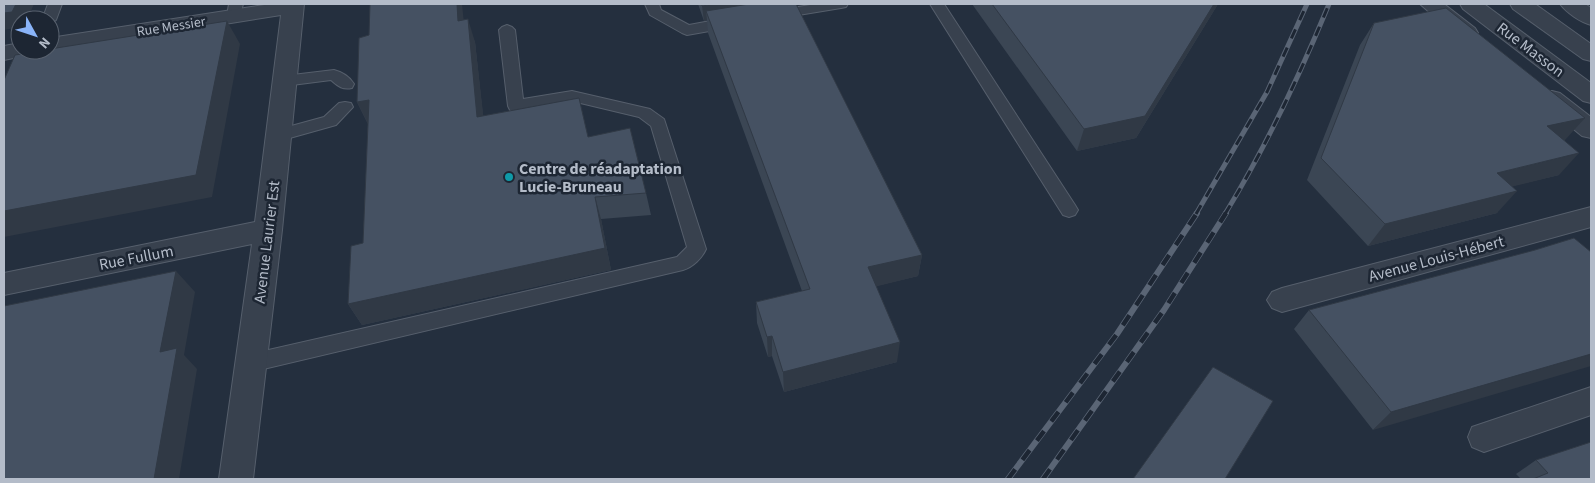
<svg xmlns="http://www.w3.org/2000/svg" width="1595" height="483" font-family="'Source Sans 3',sans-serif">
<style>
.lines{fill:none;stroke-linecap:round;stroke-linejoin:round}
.service-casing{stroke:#565f6c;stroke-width:2}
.minor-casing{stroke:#565f6c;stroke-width:2}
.tertiary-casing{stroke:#565f6c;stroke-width:2}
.service{fill:#38414e;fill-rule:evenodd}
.minor{fill:#38414e;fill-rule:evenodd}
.tertiary{fill:#38414e;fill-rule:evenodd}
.rail-far1-casing{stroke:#5a6575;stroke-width:5}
.rail-casing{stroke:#5a6575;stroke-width:6}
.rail-far1{stroke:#1d2633;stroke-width:3;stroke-dasharray:10;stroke-linecap:butt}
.rail{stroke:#1d2633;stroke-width:4.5;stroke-dasharray:12;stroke-linecap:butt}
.wall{fill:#3b4654}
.shaded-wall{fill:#303945}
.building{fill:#455162;stroke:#303945}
.culture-dot{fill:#0f9aa8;stroke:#1d2633;stroke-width:2}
.labels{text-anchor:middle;stroke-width:5;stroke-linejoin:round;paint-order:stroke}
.far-street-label{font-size:14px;fill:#b4bcc9;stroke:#1d2633}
.street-label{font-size:16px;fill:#b4bcc9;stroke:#1d2633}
.poi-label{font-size:16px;font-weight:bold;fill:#b4bcc9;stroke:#1d2633;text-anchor:start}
</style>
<rect width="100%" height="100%" fill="#242f3e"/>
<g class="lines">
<defs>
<g id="service">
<polygon points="48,4 62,4 56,20 50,24 50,20 42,20"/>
<polygon points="229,4 243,4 239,19 229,19 227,16"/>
<polygon points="645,4 659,4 661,10 689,25 732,17 737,19 739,22 737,25 732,27 687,35 682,33 650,15"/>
<polygon points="816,4 848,4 846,7 841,8 774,19 769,18 767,15 769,12 774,11"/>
<polygon points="930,4 944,4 1075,205 1078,210 1075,215 1069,217 1063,215"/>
<path d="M507,25L512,27L515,30L523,99L572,91L650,109L664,119L706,249C702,258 693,267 683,270L251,372L244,369L241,363L244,357L251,354L677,257L687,247L651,126L639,117L572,101L516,111L510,110L508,106L499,30L502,27Z"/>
<path d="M334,70C342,72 350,77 354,84L352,88C342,90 338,86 331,80L284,86L278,85L276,81L278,77L284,76Z"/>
<polygon points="345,102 351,103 353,107 336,125 279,141 273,139 271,135 273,131 324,117 339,103"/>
</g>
<g id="minor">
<polygon points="271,4 304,4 282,230 253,479 219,479 252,244 4,295 4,273 255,222 281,15 50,52 42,50 50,50 50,38"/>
<polygon points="1420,4 1444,4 1475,28 1478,33 1475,38 1467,40 1459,38"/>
<path d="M1560,4H1585L1591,8V25C1580,22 1567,13 1560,4Z"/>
<polygon points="20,43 20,50 31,50 28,55 4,60 4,46"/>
<polygon points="1552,91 1560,93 1591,117 1591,138 1582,136 1544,105 1540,99 1544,93"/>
<polygon points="1591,207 1591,227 1282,312 1272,308 1267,300 1272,292 1282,288"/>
<polygon points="1591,387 1591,415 1484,452 1472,447 1468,437 1472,427"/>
</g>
<g id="tertiary">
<polygon points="1460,4 1484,4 1591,83 1591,103 1583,101 1463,9"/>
<polygon points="1510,4 1535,4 1591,44 1591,61 1583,59 1513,9"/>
</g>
</defs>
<use href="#service" class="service-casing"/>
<use href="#minor" class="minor-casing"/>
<use href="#tertiary" class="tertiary-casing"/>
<use href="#service" class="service"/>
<use href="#minor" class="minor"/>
<use href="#tertiary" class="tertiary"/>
<defs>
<g id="rail-far1">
<polyline points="1196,214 1267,92 1307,4"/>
<path d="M1225,214C1266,147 1299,77 1329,4"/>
</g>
<g id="rail">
<polyline points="1008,479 1117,334 1197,213"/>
<polyline points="1043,479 1164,310 1226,213"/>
</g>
</defs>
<use href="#rail-far1" class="rail-far1-casing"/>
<use href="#rail" class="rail-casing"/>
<use href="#rail-far1" class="rail-far1"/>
<use href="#rail" class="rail"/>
</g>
<g class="wall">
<polygon points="698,4 796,4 922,255 918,276 876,286 897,362 784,392 772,356 768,357 757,323 756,302 802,291 708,33 707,20 704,21"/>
<polygon points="972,4 1218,4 1136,138 1077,151"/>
<polygon points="464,20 475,42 483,116 589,137 646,193 651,215 601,219 611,270 362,325 348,304 363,243 368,124 357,102 369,35"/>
<polygon points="1374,23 1565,140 1559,175 1512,186 1497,213 1368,246 1307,180 1360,45"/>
<polygon points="1574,238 1373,430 1294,329 1309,310 1535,250"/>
<polygon points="1536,460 1591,479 1521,479 1516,474"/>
</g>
<g class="shaded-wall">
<polygon points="16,4 34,4 27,20 20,20 20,27 4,30 4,13"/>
<polygon points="457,4 462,4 466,43 458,21"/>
<polygon points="715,4 787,4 706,11 707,20 704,21 702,6"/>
<polygon points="1214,4 1218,4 1136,138 1077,151 1084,129"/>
<polygon points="468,19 475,42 486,140 477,117"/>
<polygon points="227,21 240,44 212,197 4,237 4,211"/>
<polygon points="369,100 368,124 357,102"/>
<polygon points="1585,118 1565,140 1528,149 1547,126"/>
<polygon points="1579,153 1559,175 1478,195 1497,173"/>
<polygon points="1517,191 1497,213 1368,246 1385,224"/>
<polygon points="595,197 601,219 611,270 362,325 348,304"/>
<polygon points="922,255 918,276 866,289 868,267"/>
<polygon points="176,271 195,292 184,355 197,369 179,479 154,479 160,352"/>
<polygon points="772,336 772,356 768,357 767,337"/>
<polygon points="900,342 897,362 784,392 783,372"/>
<polygon points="1591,354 1591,366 1373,430 1391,412"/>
</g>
<g class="building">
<polygon points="4,4 16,4 12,12 4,13"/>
<polygon points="370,4 457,4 458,21 468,19 477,117 579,98 588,137 630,128 646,193 595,197 605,248 348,304 351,246 363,243 369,100 357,102 359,38 369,35"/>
<polygon points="702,4 715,4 702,6"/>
<polygon points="749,4 796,4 922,255 868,267 900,342 783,372 772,336 767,337 756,302 810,289 706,11"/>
<polygon points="992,4 1214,4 1145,116 1084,129"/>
<polygon points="1446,8 1585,118 1547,126 1579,153 1497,173 1517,191 1385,224 1321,158 1374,23"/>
<polygon points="227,21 196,175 4,211 4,80 15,55 50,50 50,49"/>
<polygon points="1574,238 1591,252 1591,354 1391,412 1309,310 1535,250"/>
<polygon points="176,271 160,352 177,348 154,479 4,479 4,306"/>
<polygon points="1213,367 1273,401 1225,479 1133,479"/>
<polygon points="1591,442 1591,479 1533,479 1548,473 1536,460"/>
</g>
<circle class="culture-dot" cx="509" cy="177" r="5"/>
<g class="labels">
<g class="far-street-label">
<text transform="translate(171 26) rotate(-9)" y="5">Rue Messier</text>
</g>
<g class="street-label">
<text transform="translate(1531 49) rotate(37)" y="6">Rue Masson</text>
<text transform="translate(266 242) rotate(-83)" y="6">Avenue Laurier Est</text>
<text transform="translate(136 257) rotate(-11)" y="6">Rue Fullum</text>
<text transform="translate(1436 258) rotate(-15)" y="6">Avenue Louis-Hébert</text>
</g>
<g class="poi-label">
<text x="519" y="174">Centre de réadaptation<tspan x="519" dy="18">Lucie-Bruneau</tspan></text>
</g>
</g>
<rect width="1595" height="483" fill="none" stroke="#b4bcc9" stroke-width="10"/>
<g transform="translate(35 35) rotate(130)"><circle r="24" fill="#1d2633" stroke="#59626f"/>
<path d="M0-4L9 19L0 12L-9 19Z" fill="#8ab4f8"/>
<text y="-8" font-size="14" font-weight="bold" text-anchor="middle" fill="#b4bcc9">N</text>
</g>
</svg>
